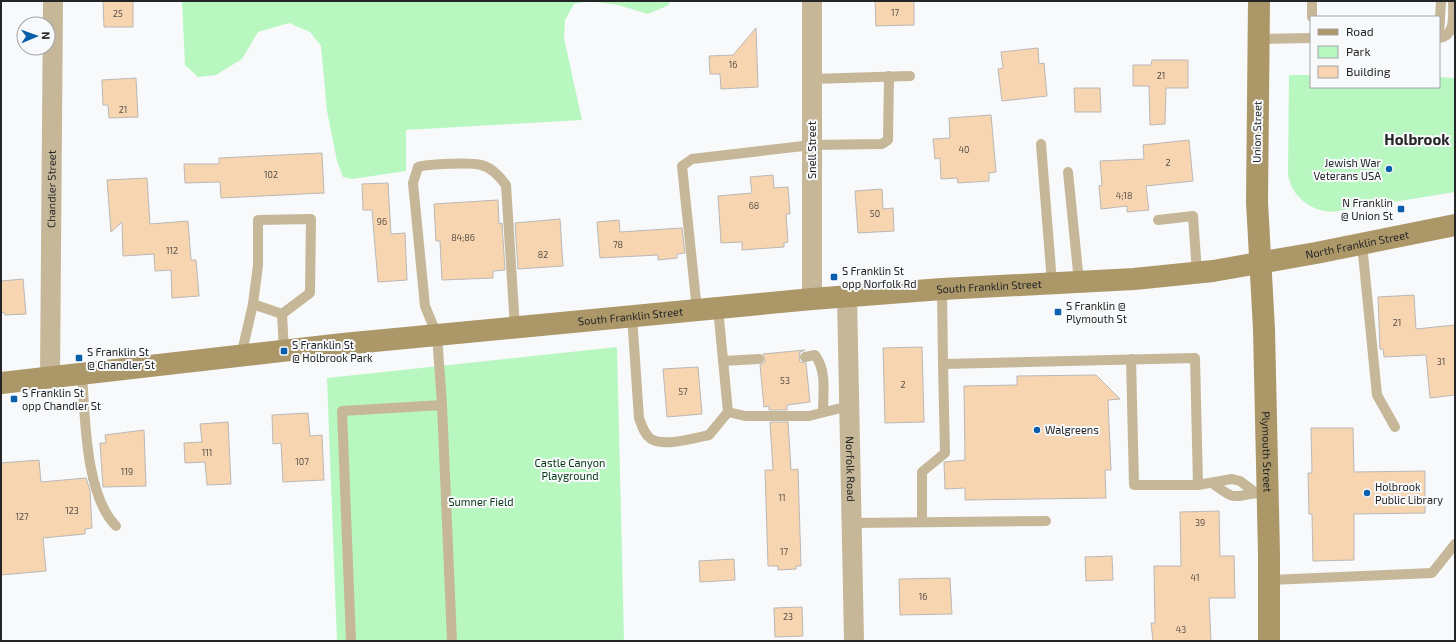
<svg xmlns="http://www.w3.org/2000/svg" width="1456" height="642" font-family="'Exo 2',sans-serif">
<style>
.green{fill:#b9f7c1}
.building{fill:#f7d5b1;stroke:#bab8b6}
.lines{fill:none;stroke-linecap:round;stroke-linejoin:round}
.lane{stroke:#c6b798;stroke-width:10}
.street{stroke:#c6b798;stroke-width:20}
.secondary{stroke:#ac9768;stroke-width:22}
.poi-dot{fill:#0a5fad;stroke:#f7f9fb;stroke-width:1.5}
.labels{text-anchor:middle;stroke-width:4;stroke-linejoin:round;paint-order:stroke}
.number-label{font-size:9px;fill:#595149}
.street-label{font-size:11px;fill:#242526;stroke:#f7f9fb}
.poi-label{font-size:11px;fill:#242526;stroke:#f7f9fb;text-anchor:start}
.park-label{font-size:11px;fill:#073714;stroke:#f7f9fb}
.district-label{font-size:15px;font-weight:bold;fill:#242526;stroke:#f7f9fb}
</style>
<rect width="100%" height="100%" fill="#f7f9fb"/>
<g class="green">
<polygon points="182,1 669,1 669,5 648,14 618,5 589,1 574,4 565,20 564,38 582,120 406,130 406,171 352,179 343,177 337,161 327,111 321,46 310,32 289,23 258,32 242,59 216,75 198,77 185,65"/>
<path d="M1289,75H1311V87H1439V77L1455,78V192L1331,212C1310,210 1292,197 1288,175Z"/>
<polygon points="617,347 624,641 337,641 327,378"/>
</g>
<g class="building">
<polygon points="103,1 133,1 133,27 104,27"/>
<polygon points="875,1 914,1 914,25 876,26"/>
<polygon points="756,28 758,87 721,89 720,74 710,74 709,56 733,55"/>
<polygon points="1038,48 1039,64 1044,63 1047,96 1002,101 998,69 1003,68 1001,52"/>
<polygon points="1152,60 1188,60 1188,88 1166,88 1165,124 1150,125 1149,86 1133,86 1133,65 1151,65"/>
<polygon points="136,78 138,117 109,118 108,105 103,105 102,80"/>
<polygon points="1074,88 1100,88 1101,112 1075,112"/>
<polygon points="991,115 996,172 989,173 989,181 958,183 957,178 941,179 940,158 935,159 933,139 950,138 949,118"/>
<polygon points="1189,140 1193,181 1146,186 1149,210 1127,212 1127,206 1101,209 1099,186 1102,185 1100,161 1144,159 1143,145"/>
<polygon points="322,153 324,193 221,198 220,182 185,183 184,164 219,164 219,158"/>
<polygon points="773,175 774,188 788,187 790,214 786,214 788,242 784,243 784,247 742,250 742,242 721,243 718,196 752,193 750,177"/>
<polygon points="147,178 150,224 188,221 191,260 196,260 199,296 172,298 171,270 155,271 154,254 123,256 122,222 111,232 107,180"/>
<polygon points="388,183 391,234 405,233 407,280 378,282 372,210 363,210 362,184"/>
<polygon points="882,189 883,209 893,208 894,231 858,233 855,191"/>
<polygon points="498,200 499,224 502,223 505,270 493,271 493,278 442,280 440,241 436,241 434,204"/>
<polygon points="560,219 563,266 518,269 515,223"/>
<polygon points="619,220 620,232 682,228 685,253 677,254 677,258 658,260 658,255 600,258 597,222"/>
<polygon points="23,279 26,314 5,315 4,312 1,313 1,281"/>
<polygon points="1414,295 1416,329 1455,325 1455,395 1430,398 1426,355 1384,357 1383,349 1380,349 1378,297"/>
<polygon points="922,347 924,422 885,423 883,348"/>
<polygon points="805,350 800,352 799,358 800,362 806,363 810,402 787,405 787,410 769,410 769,406 764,407 760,365 765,362 763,354"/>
<polygon points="698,367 702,414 667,417 663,369"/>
<polygon points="1096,375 1120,399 1108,400 1111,470 1105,470 1106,498 965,500 965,488 945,489 944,462 965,460 964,386 1017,385 1017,376"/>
<polygon points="308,413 310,436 322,435 324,480 283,482 281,443 273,444 272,415"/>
<polygon points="228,422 231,484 207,485 205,462 185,463 184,443 202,442 200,424"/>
<polygon points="770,422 788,422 791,470 798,469 801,566 796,566 796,569 778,570 778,566 768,566 765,470 773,470"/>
<polygon points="1311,428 1353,428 1354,472 1425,471 1425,513 1354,514 1354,560 1313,561 1312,514 1309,514 1308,473 1312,473"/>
<polygon points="144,430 146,486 103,487 100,443 106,443 105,435"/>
<polygon points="39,460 41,482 86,478 90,490 92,528 85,529 85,534 43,538 46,571 1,575 1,463"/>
<polygon points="1219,511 1220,556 1234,556 1235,598 1209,598 1211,641 1153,641 1151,623 1155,623 1154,566 1181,566 1180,512"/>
<polygon points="1112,556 1113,580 1086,581 1085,557"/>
<polygon points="734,559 735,580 700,582 699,561"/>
<polygon points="950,578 952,614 900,615 899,579"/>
<polygon points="802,607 803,636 775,637 774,608"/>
</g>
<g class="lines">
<g class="lane">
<polyline points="1312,17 1312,1"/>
<polyline points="1439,36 1441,1"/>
<path d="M1439,38C1456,36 1453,15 1453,1"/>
<polyline points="1258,39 1311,38"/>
<polyline points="812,79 910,76"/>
<polyline points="1041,144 1052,283"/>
<polyline points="1068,172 1079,282"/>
<polyline points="1158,220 1193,216 1197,273"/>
<polyline points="1362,244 1377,395 1395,427"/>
<polyline points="942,289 943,364 1195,358 1198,485 1232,479 1240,481 1256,493"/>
<polyline points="253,304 282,314"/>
<polyline points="718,308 728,412 745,416 809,416 849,406"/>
<polyline points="697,310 682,166 692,159 812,145 882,144 888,140 889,76"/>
<polyline points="282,314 284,351"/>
<path d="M632,316L639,418C642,426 644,434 651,439C664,447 695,438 709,435L728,412"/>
<polyline points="241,356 253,304 258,265 258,220 311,219 310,293 282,314"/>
<path d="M805,357L815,355C827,371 823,393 823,412"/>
<polyline points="1131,359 1134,485 1198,485"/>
<polyline points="723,361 759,359"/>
<path d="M82,373C85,416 85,495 116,526"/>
<path d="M442,405L437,335L425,306L413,183L418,167C428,164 472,162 481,165C491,167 500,177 506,185L515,328"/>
<path d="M1212,483C1239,503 1231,495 1260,493"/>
<polyline points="922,521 922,472 945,453 943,364"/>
<polyline points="852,523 1046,521"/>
<polyline points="1269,580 1432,573 1455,544"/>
<polyline points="351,641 342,411 442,405 452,641"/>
</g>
<g class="street">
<polyline points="812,1 812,299"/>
<path id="s1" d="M847,296L854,641"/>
<path id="s2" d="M50,377L53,1"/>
</g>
<g class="secondary">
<path id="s3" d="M1259,1L1257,202L1264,329L1269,554V641"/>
<path id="s4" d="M1,383L343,344L812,299L942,289L1134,279L1213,271L1316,253L1455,225"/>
</g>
</g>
<g class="poi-dot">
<circle cx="1389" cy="169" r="4"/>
<rect x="1397" y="205" width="8" height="8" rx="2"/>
<rect x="830" y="273" width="8" height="8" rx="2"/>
<rect x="1054" y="308" width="8" height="8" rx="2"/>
<rect x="280" y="347" width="8" height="8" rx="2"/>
<rect x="75" y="354" width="8" height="8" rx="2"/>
<rect x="10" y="395" width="8" height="8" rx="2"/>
<circle cx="1037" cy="430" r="4"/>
<circle cx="1367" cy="493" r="4"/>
</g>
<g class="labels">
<g class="number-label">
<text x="895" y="16">17</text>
<text x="118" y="17">25</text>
<text x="733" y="68">16</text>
<text x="1161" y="79">21</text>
<text x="123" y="113">21</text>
<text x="964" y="153">40</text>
<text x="1168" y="166">2</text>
<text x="271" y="178">102</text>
<text x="1124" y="199">4;18</text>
<text x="754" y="209">68</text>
<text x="875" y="217">50</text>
<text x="382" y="225">96</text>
<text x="463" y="241">84;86</text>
<text x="618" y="248">78</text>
<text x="172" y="254">112</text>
<text x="543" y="258">82</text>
<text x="1397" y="326">21</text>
<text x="1441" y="365">31</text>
<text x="785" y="384">53</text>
<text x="903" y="388">2</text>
<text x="683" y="395">57</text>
<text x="207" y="456">111</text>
<text x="302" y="465">107</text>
<text x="127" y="475">119</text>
<text x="782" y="501">11</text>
<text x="72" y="514">123</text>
<text x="22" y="520">127</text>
<text x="1200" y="526">39</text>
<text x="784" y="555">17</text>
<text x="1195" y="581">41</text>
<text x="923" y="600">16</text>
<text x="788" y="620">23</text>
<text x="1181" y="633">43</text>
</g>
<g class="street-label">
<text transform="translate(1257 132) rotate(-89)" y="4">Union Street</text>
<text transform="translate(812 150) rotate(-90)" y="4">Snell Street</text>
<text dy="4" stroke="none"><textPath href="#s2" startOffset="188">Chandler Street</textPath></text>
<text dy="4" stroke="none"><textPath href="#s4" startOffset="1364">North Franklin Street</textPath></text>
<text dy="4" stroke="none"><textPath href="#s4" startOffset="993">South Franklin Street</textPath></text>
<text dy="4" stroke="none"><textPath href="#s4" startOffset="633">South Franklin Street</textPath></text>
<text dy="4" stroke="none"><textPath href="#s3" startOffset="451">Plymouth Street</textPath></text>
<text dy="4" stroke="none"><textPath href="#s1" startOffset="173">Norfolk Road</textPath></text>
</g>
<g class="poi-label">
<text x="1381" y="167" text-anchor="end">Jewish War<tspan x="1381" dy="13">Veterans USA</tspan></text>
<text x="1393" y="207" text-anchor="end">N Franklin<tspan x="1393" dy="13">@ Union St</tspan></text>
<text x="842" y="275">S Franklin St<tspan x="842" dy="13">opp Norfolk Rd</tspan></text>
<text x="1066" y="310">S Franklin @<tspan x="1066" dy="13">Plymouth St</tspan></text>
<text x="292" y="349">S Franklin St<tspan x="292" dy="13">@ Holbrook Park</tspan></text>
<text x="87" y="356">S Franklin St<tspan x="87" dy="13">@ Chandler St</tspan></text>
<text x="22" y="397">S Franklin St<tspan x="22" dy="13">opp Chandler St</tspan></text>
<text x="1045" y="434">Walgreens</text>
<text x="1375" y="491">Holbrook<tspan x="1375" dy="13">Public Library</tspan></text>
</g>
<g class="park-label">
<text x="570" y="467">Castle Canyon<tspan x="570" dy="13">Playground</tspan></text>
<text x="481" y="506">Sumner Field</text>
</g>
<g class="district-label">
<text x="1417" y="145">Holbrook</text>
</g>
</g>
<rect width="1456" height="642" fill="none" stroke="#242526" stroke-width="4"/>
<rect x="1310" y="16" width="130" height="72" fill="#f7f9fb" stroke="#a3a4a6"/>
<rect x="1318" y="29" width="20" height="6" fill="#ac9768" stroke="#a3a4a6"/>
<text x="1346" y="36" font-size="12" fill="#242526">Road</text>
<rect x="1318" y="46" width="20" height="12" fill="#b9f7c1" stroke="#a3a4a6"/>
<text x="1346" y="56" font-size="12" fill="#242526">Park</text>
<rect x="1318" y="66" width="20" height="12" fill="#f7d5b1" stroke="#a3a4a6"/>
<text x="1346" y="76" font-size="12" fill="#242526">Building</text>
<g transform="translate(36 36) rotate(88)"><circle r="19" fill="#f7f9fb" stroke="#a3a4a6"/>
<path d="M0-3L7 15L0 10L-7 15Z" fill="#0a5fad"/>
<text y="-6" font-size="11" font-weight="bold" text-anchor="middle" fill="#242526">N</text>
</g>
</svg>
